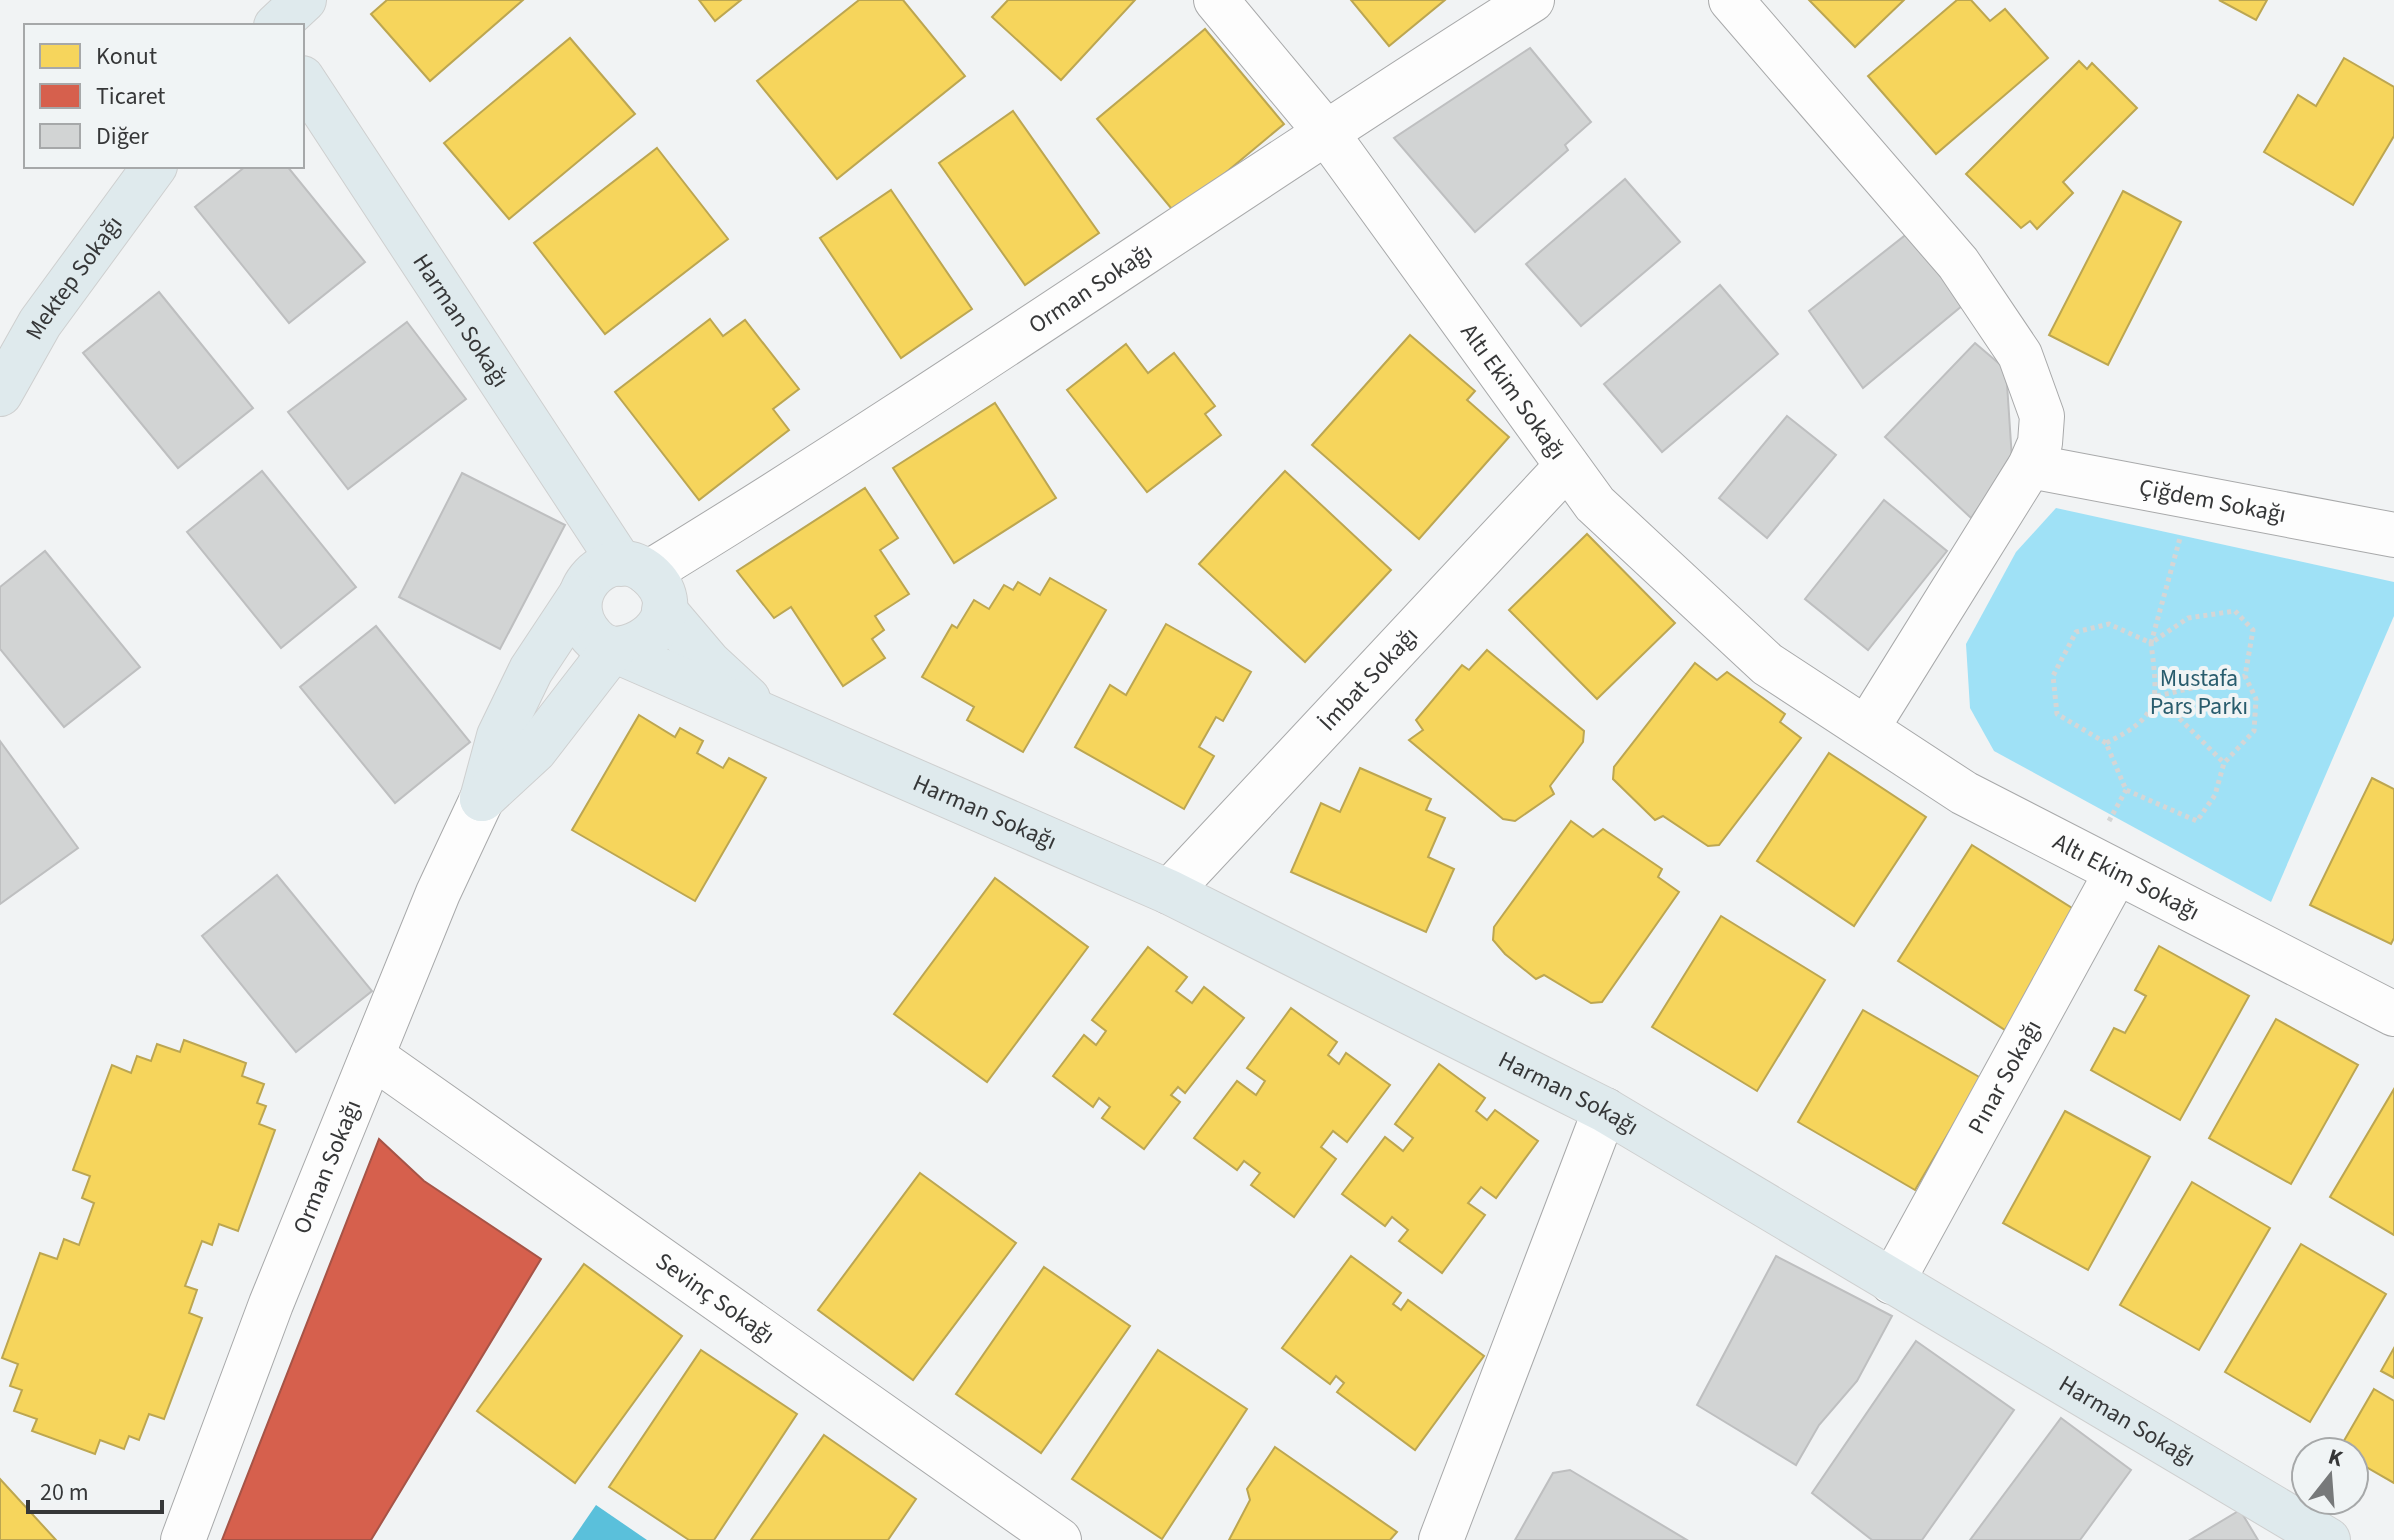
<svg xmlns="http://www.w3.org/2000/svg" width="2394" height="1540" font-family="'Source Sans 3',sans-serif">
<style>
.green{fill:#9fe1f6}
.water{fill:#5ac0db}
.homes{fill:#f6d55c;stroke:#bca651;stroke-width:2}
.shops{fill:#d6604d;stroke:#a65447;stroke-width:2}
.building{fill:#d2d4d4;stroke:#bebfc0;stroke-width:2}
.lines{fill:none;stroke-linecap:round;stroke-linejoin:round}
.minor-casing{stroke:#a8a9aa;stroke-width:46}
.major-casing{stroke:#cecfcf;stroke-width:46}
.path{stroke:#d5d6d6;stroke-width:5;stroke-dasharray:4 4;stroke-linecap:butt}
.minor{stroke:#fdfdfd;stroke-width:44}
.major{stroke:#dfeaed;stroke-width:44}
.labels{text-anchor:middle;stroke-width:8;stroke-linejoin:round;paint-order:stroke}
.street-label{font-size:24px;fill:#363738;stroke:#f0f4f5}
.park-label{font-size:24px;fill:#295c6d;stroke:#f0f4f5}
</style>
<rect width="100%" height="100%" fill="#f1f3f4"/>
<polygon class="green" points="2056,508 2394,582 2394,616 2271,902 1994,751 1970,708 1966,644 2016,552"/>
<polygon class="water" points="596,1505 647,1540 572,1540"/>
<g class="homes">
<polygon points="387,0 523,0 430,81 371,14"/>
<polygon points="699,0 741,0 715,21"/>
<polygon points="859,0 903,0 965,76 837,179 757,81"/>
<polygon points="1008,0 1135,0 1061,80 992,17"/>
<polygon points="1351,0 1445,0 1389,46"/>
<polygon points="1809,0 1904,0 1855,47"/>
<polygon points="1957,0 1971,0 1990,21 2005,9 2048,58 1936,154 1868,76"/>
<polygon points="2219,0 2267,0 2256,20"/>
<polygon points="1205,29 1284,124 1176,214 1097,119"/>
<polygon points="570,38 635,114 509,219 444,143"/>
<polygon points="2344,58 2394,87 2394,136 2353,205 2264,152 2298,95 2316,106"/>
<polygon points="2079,61 2087,69 2092,63 2137,108 2063,182 2073,193 2037,229 2030,221 2021,228 1966,174"/>
<polygon points="1013,111 1099,233 1025,285 939,163"/>
<polygon points="657,148 728,239 605,334 534,243"/>
<polygon points="891,190 972,309 901,358 820,238"/>
<polygon points="2123,191 2181,222 2108,365 2049,335"/>
<polygon points="710,319 723,336 745,320 799,389 773,409 789,430 699,500 615,392"/>
<polygon points="1410,335 1475,391 1467,400 1509,437 1419,539 1312,445"/>
<polygon points="1126,344 1148,373 1174,353 1215,406 1205,414 1221,435 1147,492 1067,390"/>
<polygon points="995,403 1056,498 954,563 893,468"/>
<polygon points="1285,471 1391,570 1305,662 1199,564"/>
<polygon points="865,488 898,538 880,550 909,594 875,616 884,630 872,639 885,658 843,686 791,607 774,618 737,571"/>
<polygon points="1587,534 1675,623 1597,699 1509,610"/>
<polygon points="1050,578 1106,610 1023,752 967,720 974,707 922,677 952,625 957,628 974,600 989,609 1004,585 1013,590 1018,582 1040,595"/>
<polygon points="1166,624 1251,672 1223,721 1216,717 1199,747 1214,756 1184,809 1075,747 1110,685 1126,695"/>
<polygon points="1487,650 1584,731 1583,742 1550,786 1554,794 1515,821 1503,819 1409,740 1423,730 1416,720 1462,665 1469,670"/>
<polygon points="1695,663 1717,680 1727,672 1785,714 1780,722 1801,738 1719,845 1708,846 1663,816 1655,820 1613,779 1614,767"/>
<polygon points="639,715 675,737 680,728 703,741 697,753 723,768 729,758 766,778 695,901 572,830"/>
<polygon points="1829,753 1926,817 1854,926 1757,861"/>
<polygon points="1360,768 1431,799 1426,810 1445,818 1428,857 1454,869 1426,932 1291,872 1321,803 1340,812"/>
<polygon points="2372,778 2394,789 2394,938 2391,944 2310,905"/>
<polygon points="1571,821 1593,837 1603,829 1662,869 1658,877 1679,892 1602,1002 1591,1003 1544,975 1536,979 1505,954 1493,940 1494,927"/>
<polygon points="1972,845 2080,913 2005,1030 1898,961"/>
<polygon points="995,878 1088,947 987,1082 894,1014"/>
<polygon points="1721,916 1825,980 1757,1091 1652,1027"/>
<polygon points="2159,946 2249,996 2180,1120 2091,1070 2114,1028 2125,1033 2146,996 2135,990"/>
<polygon points="1148,947 1187,977 1176,991 1192,1003 1204,987 1244,1018 1185,1093 1178,1087 1171,1095 1180,1102 1144,1149 1102,1118 1110,1107 1099,1098 1093,1107 1053,1076 1084,1035 1096,1045 1106,1031 1092,1020"/>
<polygon points="1291,1008 1337,1042 1328,1055 1339,1064 1346,1053 1390,1085 1347,1142 1333,1131 1321,1147 1336,1159 1294,1217 1251,1185 1260,1173 1244,1161 1237,1170 1194,1138 1237,1081 1256,1095 1265,1081 1247,1068"/>
<polygon points="1863,1010 1981,1078 1915,1190 1798,1122"/>
<polygon points="2276,1019 2358,1065 2291,1184 2209,1138"/>
<polygon points="184,1040 246,1063 242,1076 264,1084 257,1103 266,1106 259,1124 275,1130 238,1231 219,1224 212,1245 202,1241 185,1286 197,1290 189,1313 202,1318 164,1419 149,1414 139,1440 129,1436 124,1449 100,1440 95,1454 32,1431 37,1419 14,1411 22,1390 10,1386 18,1364 2,1358 40,1253 57,1259 64,1239 79,1245 94,1203 82,1198 90,1176 73,1170 112,1065 131,1073 137,1056 151,1061 157,1044 180,1052"/>
<polygon points="1439,1064 1485,1098 1476,1111 1487,1120 1495,1110 1538,1141 1496,1198 1481,1187 1468,1203 1485,1215 1442,1273 1399,1241 1408,1230 1392,1217 1385,1226 1342,1194 1385,1137 1403,1151 1413,1138 1395,1124"/>
<polygon points="2394,1089 2394,1235 2330,1197"/>
<polygon points="2065,1111 2150,1157 2088,1270 2003,1223"/>
<polygon points="920,1173 1016,1243 913,1380 818,1310"/>
<polygon points="2192,1182 2270,1228 2199,1350 2120,1305"/>
<polygon points="2301,1244 2386,1294 2310,1422 2225,1372"/>
<polygon points="1351,1256 1401,1293 1393,1304 1401,1310 1408,1300 1484,1356 1415,1450 1337,1392 1344,1383 1336,1376 1330,1384 1282,1348"/>
<polygon points="584,1264 682,1336 575,1483 477,1411"/>
<polygon points="1044,1267 1130,1326 1041,1453 956,1394"/>
<polygon points="2394,1348 2394,1378 2381,1371"/>
<polygon points="701,1350 797,1414 714,1540 689,1540 609,1487"/>
<polygon points="1158,1350 1247,1409 1162,1539 1072,1479"/>
<polygon points="2374,1389 2394,1401 2394,1483 2354,1460 2354,1452 2338,1451"/>
<polygon points="824,1435 916,1499 888,1540 751,1540"/>
<polygon points="1275,1447 1397,1532 1390,1540 1229,1540 1250,1500 1247,1489"/>
<polygon points="0,1479 56,1540 0,1540"/>
</g>
<polygon class="shops" points="379,1139 424,1181 541,1259 371,1540 222,1540"/>
<g class="building">
<polygon points="1530,48 1591,122 1565,145 1568,150 1475,232 1394,138"/>
<polygon points="246,166 287,166 365,262 289,323 195,207"/>
<polygon points="1625,179 1680,242 1581,326 1526,264"/>
<polygon points="1908,233 1963,305 1863,388 1809,311"/>
<polygon points="1720,285 1778,354 1662,452 1604,384"/>
<polygon points="159,292 253,408 178,468 83,353"/>
<polygon points="407,322 466,399 348,489 288,412"/>
<polygon points="1975,343 2002,366 2007,384 2012,459 1971,518 1885,437"/>
<polygon points="1787,416 1836,455 1767,538 1719,498"/>
<polygon points="262,471 356,587 281,648 187,532"/>
<polygon points="462,473 565,525 500,649 399,597"/>
<polygon points="1884,500 1947,551 1868,650 1805,599"/>
<polygon points="45,551 140,667 64,727 0,649 0,587"/>
<polygon points="376,626 470,742 395,803 300,687"/>
<polygon points="0,741 78,848 0,904"/>
<polygon points="277,875 372,991 296,1052 202,936"/>
<polygon points="1776,1256 1892,1316 1857,1381 1819,1425 1796,1465 1697,1405"/>
<polygon points="1916,1341 2014,1410 1922,1540 1872,1540 1812,1493"/>
<polygon points="2061,1418 2131,1470 2080,1540 1970,1540"/>
<polygon points="1570,1470 1687,1540 1515,1540 1553,1473"/>
<polygon points="2240,1510 2258,1540 2190,1540"/>
</g>
<g class="lines">
<defs>
<g id="minor">
<path id="s1" d="M1216,0L1325,131L1595,504L1767,664L1964,793L2394,1014"/>
<polyline points="1731,0 1958,263 2020,355 2042,416 2040,443 2030,466 1867,728"/>
<path id="s2" d="M2030,466L2394,535"/>
<path id="s3" d="M648,573C948,390 1235,187 1532,0"/>
<path id="s4" d="M1169,892L1567,466"/>
<path id="s5" d="M372,1056L1059,1540"/>
<path id="s6" d="M1892,1282L2116,873"/>
<path id="s7" d="M183,1540L271,1304L438,893L482,799"/>
<polyline points="1441,1540 1605,1110"/>
</g>
<g id="major">
<polyline points="276,26 304,0"/>
<path id="s8" d="M302,78L621,564"/>
<path id="s9" d="M0,394L40,323L155,166"/>
<polyline points="664,610 709,663 748,699"/>
<path id="s10" d="M613,649C654,648 686,606 649,574C607,537 548,602 600,644L1169,892L1605,1110L2328,1540"/>
<polyline points="482,799 499,736 531,670 580,596"/>
<polyline points="482,799 535,750 613,649"/>
</g>
</defs>
<use href="#minor" class="minor-casing"/>
<use href="#major" class="major-casing"/>
<g class="path">
<polyline points="2157,696 2224,763"/>
<polyline points="2157,696 2245,676"/>
<path d="M2106,743L2057,714L2053,676L2076,632L2109,624L2151,643C2158,700 2162,716 2106,743L2126,790L2197,821L2215,795L2224,763L2254,731L2256,699L2245,676L2253,630L2235,611L2188,618L2151,643L2180,538"/>
<polyline points="2109,821 2126,790"/>
</g>
<use href="#minor" class="minor"/>
<use href="#major" class="major"/>
</g>
<g class="labels">
<g class="street-label">
<text dy="8" stroke="none"><textPath href="#s9" startOffset="138">Mektep Sokağı</textPath></text>
<text dy="8" stroke="none"><textPath href="#s3" startOffset="526">Orman Sokağı</textPath></text>
<text dy="8" stroke="none"><textPath href="#s8" startOffset="290">Harman Sokağı</textPath></text>
<text dy="8" stroke="none"><textPath href="#s1" startOffset="492">Altı Ekim Sokağı</textPath></text>
<text dy="8" stroke="none"><textPath href="#s2" startOffset="186">Çiğdem Sokağı</textPath></text>
<text dy="8" stroke="none"><textPath href="#s4" startOffset="292">İmbat Sokağı</textPath></text>
<text dy="8" stroke="none"><textPath href="#s10" startOffset="672">Harman Sokağı</textPath></text>
<text dy="8" stroke="none"><textPath href="#s1" startOffset="1284">Altı Ekim Sokağı</textPath></text>
<text dy="8" stroke="none"><textPath href="#s6" startOffset="234">Pınar Sokağı</textPath></text>
<text dy="8" stroke="none"><textPath href="#s10" startOffset="1320">Harman Sokağı</textPath></text>
<text dy="8" stroke="none"><textPath href="#s7" startOffset="400">Orman Sokağı</textPath></text>
<text dy="8" stroke="none"><textPath href="#s5" startOffset="420">Sevinç Sokağı</textPath></text>
<text dy="8" stroke="none"><textPath href="#s10" startOffset="1968">Harman Sokağı</textPath></text>
</g>
<g class="park-label">
<text x="2199" y="686">Mustafa<tspan x="2199" dy="28">Pars Parkı</tspan></text>
</g>
</g>
<rect x="24" y="24" width="280" height="144" fill="#f0f4f5" stroke="#a6a8a9" stroke-width="2"/>
<rect x="40" y="44" width="40" height="24" fill="#f6d55c" stroke="#a6a8a9" stroke-width="2"/>
<text x="96" y="64" font-size="24" fill="#363738">Konut</text>
<rect x="40" y="84" width="40" height="24" fill="#d6604d" stroke="#a6a8a9" stroke-width="2"/>
<text x="96" y="104" font-size="24" fill="#363738">Ticaret</text>
<rect x="40" y="124" width="40" height="24" fill="#d2d4d4" stroke="#a6a8a9" stroke-width="2"/>
<text x="96" y="144" font-size="24" fill="#363738">Diğer</text>
<g transform="translate(2330 1476) rotate(17)"><circle r="38" fill="#f0f4f5" stroke="#a6a8a9" stroke-width="2"/>
<path d="M0-6L14 30L0 20L-14 30Z" fill="#77797a"/>
<text y="-12" font-size="22" font-weight="bold" text-anchor="middle" fill="#363738">K</text>
</g>
<path d="M28 1500v12h134v-12" fill="none" stroke="#363738" stroke-width="4"/>
<text x="40" y="1500" font-size="24" fill="#363738" stroke="#f0f4f5" stroke-width="6" paint-order="stroke">20 m</text>
</svg>
